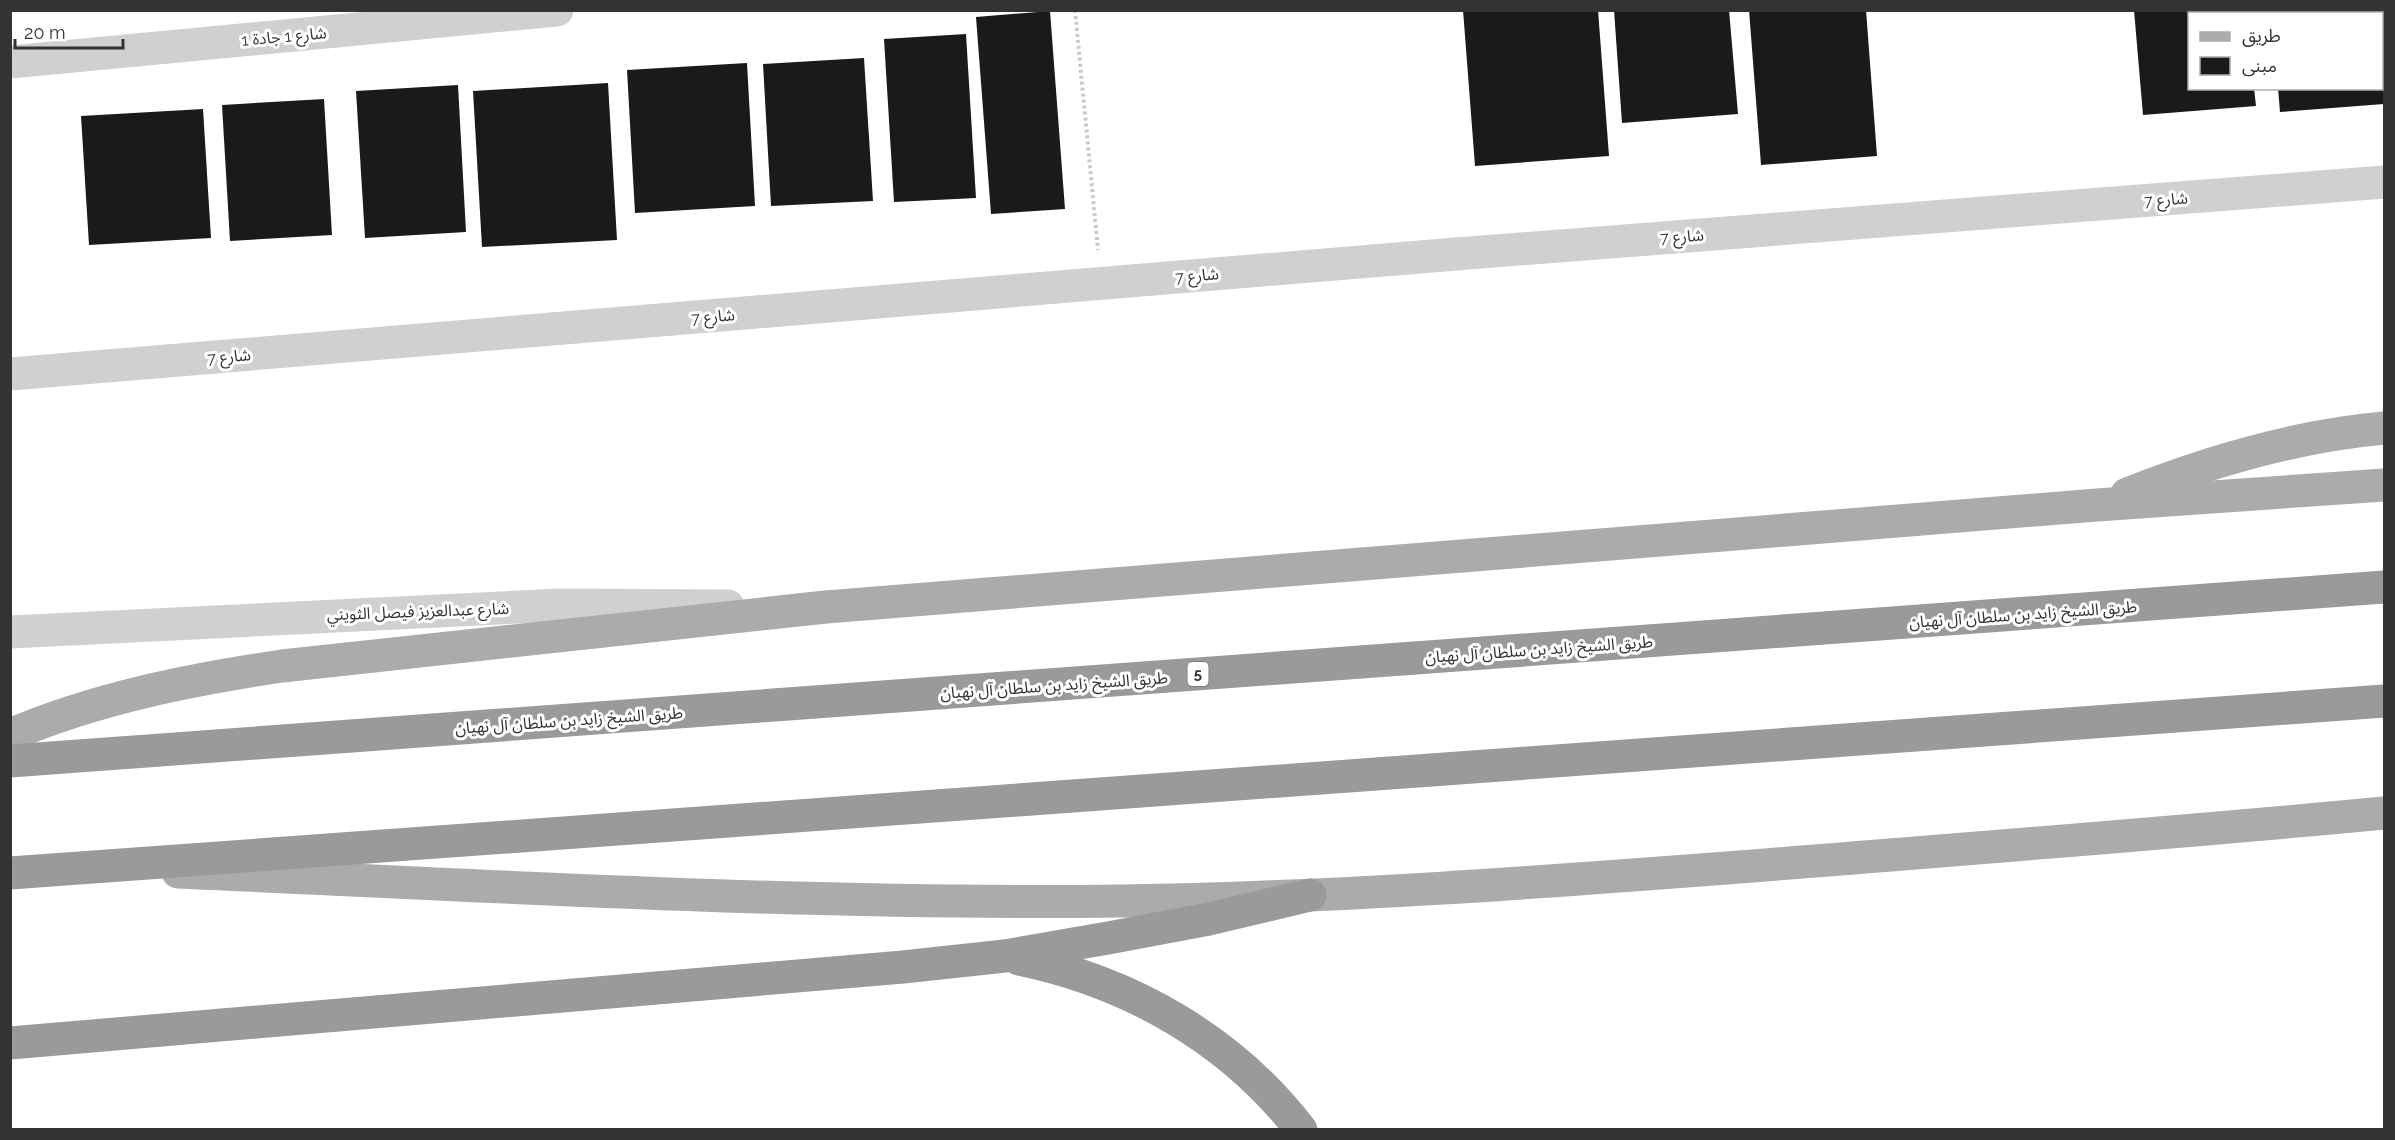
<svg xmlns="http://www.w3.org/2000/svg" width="2395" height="1140" font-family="Raleway,'Noto Sans Arabic',sans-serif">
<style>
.building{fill:#1a1a1a}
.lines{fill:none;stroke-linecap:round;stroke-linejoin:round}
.path{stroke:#cacaca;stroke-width:4;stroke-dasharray:3 3;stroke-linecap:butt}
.minor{stroke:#d0d0d0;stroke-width:33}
.tertiary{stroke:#d0d0d0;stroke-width:33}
.primary{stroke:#ababab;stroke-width:33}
.motorway{stroke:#9a9a9a;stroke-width:33}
.labels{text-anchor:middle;stroke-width:6;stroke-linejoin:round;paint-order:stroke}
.shield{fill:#fff;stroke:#707070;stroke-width:1.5}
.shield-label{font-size:15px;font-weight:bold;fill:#333}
.street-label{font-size:16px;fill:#333;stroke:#fff}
</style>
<rect width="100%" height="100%" fill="#fff"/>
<g class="building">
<polygon points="1463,10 1598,10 1609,156 1475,166"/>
<polygon points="1614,10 1729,10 1738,114 1622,123"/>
<polygon points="1749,10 1866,10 1877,156 1761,165"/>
<polygon points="2134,10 2248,10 2248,14 2190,14 2190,88 2254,88 2256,106 2143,115"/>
<rect x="2272" y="10" width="109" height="4"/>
<polygon points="1050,11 1065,209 991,214 976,17"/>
<polygon points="966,34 976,198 894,202 884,39"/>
<polygon points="2382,40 2384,56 2384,104 2280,112 2278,88 2382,88"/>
<polygon points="864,58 873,201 771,206 763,64"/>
<polygon points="747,63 755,206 635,213 627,70"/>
<polygon points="608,83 617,240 482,247 473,91"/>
<polygon points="458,85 466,232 365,238 356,91"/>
<polygon points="324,99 332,235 230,241 222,105"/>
<polygon points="203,109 211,238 89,245 81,116"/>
</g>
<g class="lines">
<polyline class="path" points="1075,10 1098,250"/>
<g class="minor">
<polyline points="10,62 557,10"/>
<polyline points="10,374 1456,254 2384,182"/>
</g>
<polyline class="tertiary" points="10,632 559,605 728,606"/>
<g class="primary">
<path d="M2127,494C2210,461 2295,436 2384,428"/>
<path d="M10,735C97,698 189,680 282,666L826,607L2097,505L2384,485"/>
<path d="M178,872C492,886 807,905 1121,901C1333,898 1543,882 1753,866C1964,849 2174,833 2384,813"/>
</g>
<g class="motorway">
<polyline points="10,761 2384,587"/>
<polyline points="10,873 2384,701"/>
<path d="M1019,959C1130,982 1231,1039 1301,1130"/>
<polyline points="10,1043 903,967 1005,956 1108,938 1209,919 1310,895"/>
</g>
</g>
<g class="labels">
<rect class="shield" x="1187.5" y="662" width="21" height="24" rx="4.5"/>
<g class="shield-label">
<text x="1198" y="679">5</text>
</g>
<g class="street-label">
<text transform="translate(284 36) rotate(-5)" y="6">شارع 1 جادة 1</text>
<text transform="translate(2166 199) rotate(-4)" y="6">شارع 7</text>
<text transform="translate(1682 236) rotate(-4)" y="6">شارع 7</text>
<text transform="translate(1197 275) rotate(-5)" y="6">شارع 7</text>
<text transform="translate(713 316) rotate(-5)" y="6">شارع 7</text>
<text transform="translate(229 356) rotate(-5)" y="6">شارع 7</text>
<text transform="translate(418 611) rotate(-2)" y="6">شارع عبدالعزيز فيصل الثويني</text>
<text transform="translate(2023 614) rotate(-4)" y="6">طريق الشيخ زايد بن سلطان آل نهيان</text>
<text transform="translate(1539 649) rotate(-4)" y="6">طريق الشيخ زايد بن سلطان آل نهيان</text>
<text transform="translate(1054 685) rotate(-4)" y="6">طريق الشيخ زايد بن سلطان آل نهيان</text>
<text transform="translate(569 720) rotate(-4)" y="6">طريق الشيخ زايد بن سلطان آل نهيان</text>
</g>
</g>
<rect width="2395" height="1140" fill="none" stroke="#333333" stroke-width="24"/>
<rect x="2188" y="12" width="195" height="78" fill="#ffffff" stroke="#adadad" stroke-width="1.5"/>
<rect x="2200" y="32" width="30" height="9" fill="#ababab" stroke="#adadad" stroke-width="1.5"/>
<text x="2242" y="42" font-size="18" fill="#333333">طريق</text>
<rect x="2200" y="57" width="30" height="18" fill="#1a1a1a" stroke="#adadad" stroke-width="1.5"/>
<text x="2242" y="72" font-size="18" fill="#333333">مبنى</text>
<path d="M15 39v9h108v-9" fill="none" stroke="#333333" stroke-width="3"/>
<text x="24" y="39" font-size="18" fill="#333333" stroke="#ffffff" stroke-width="4.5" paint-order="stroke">20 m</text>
</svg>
